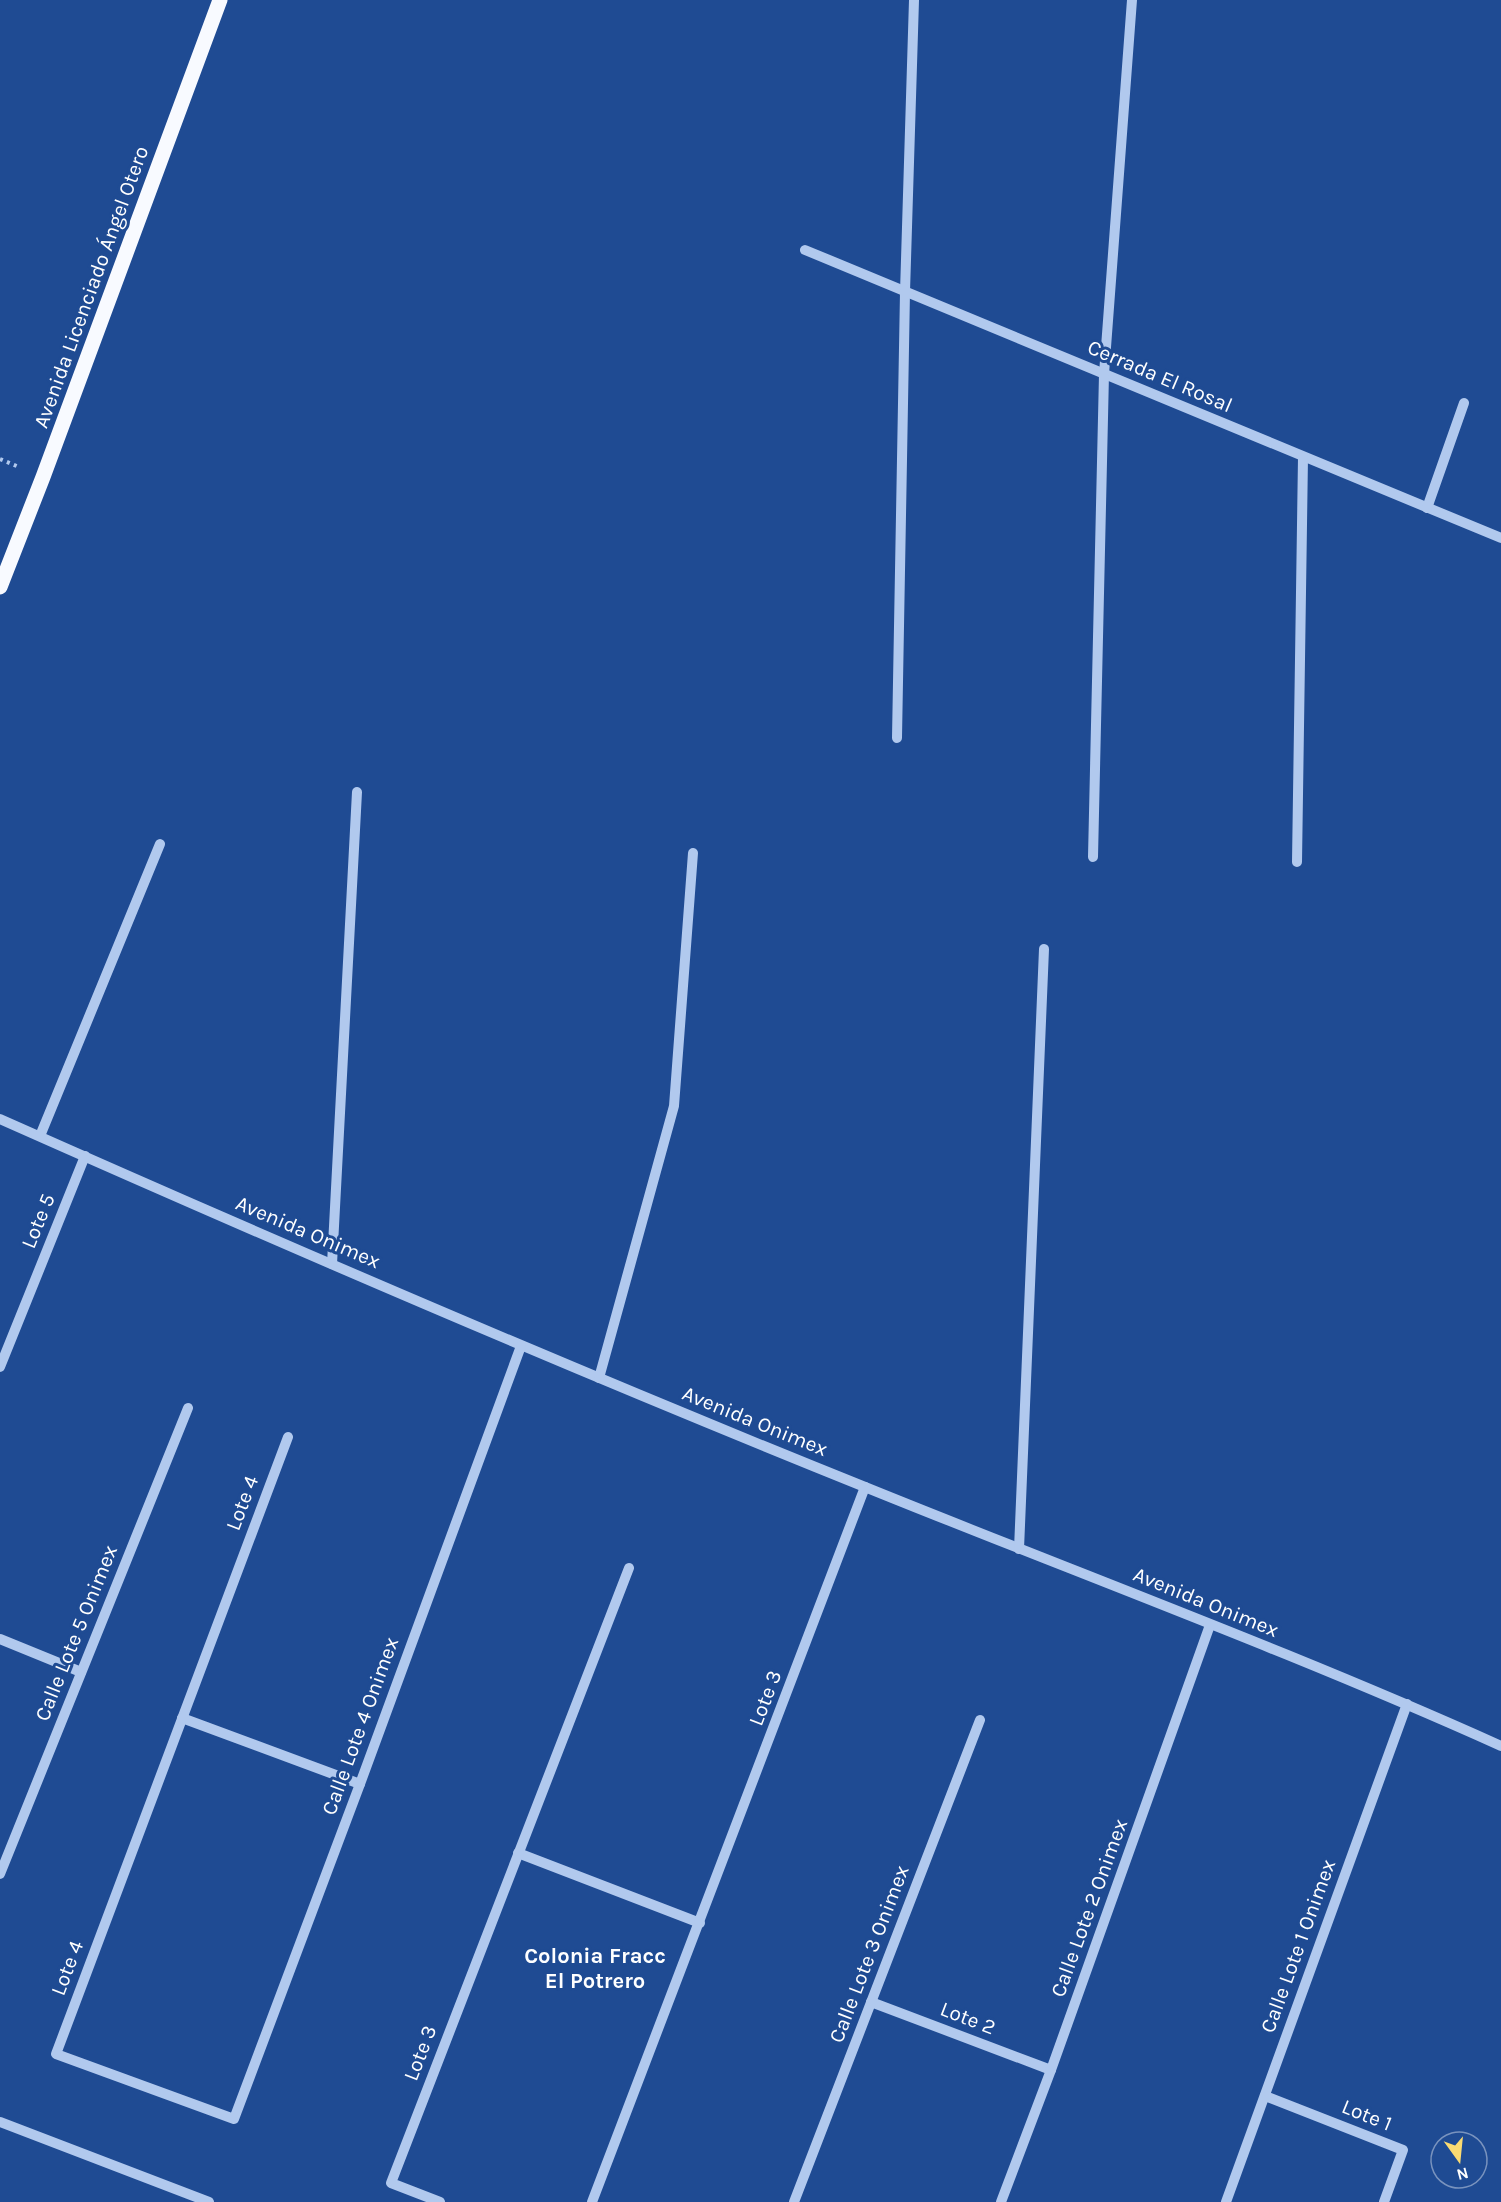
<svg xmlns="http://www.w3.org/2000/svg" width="1501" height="2202" font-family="Karla,sans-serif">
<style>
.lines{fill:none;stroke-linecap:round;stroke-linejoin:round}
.path{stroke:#b1c9ee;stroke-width:4;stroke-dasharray:3 4.5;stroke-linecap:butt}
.minor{stroke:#b1c9ee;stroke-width:10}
.major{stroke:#f8faff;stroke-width:15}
.labels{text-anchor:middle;stroke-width:6;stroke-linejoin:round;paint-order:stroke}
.street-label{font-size:21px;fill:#fff;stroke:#1f4b93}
.neighbourhood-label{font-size:22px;font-weight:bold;fill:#fff;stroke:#1f4b93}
</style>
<rect width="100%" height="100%" fill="#1f4b93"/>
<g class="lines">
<polyline class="path" points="0,459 19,467"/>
<g class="minor">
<polyline points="805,250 1501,538"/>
<polyline points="1427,508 1464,403"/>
<polyline points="897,738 905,292 914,0"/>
<polyline points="1093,857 1104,374 1132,0"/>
<polyline points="1297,862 1303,457"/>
<path d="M0,1119C286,1246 574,1370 865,1487C1077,1573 1292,1652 1501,1746"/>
<polyline points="40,1136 160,844"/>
<polyline points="332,1264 357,792"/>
<polyline points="0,1367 85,1156"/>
<polyline points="599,1378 674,1106 693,853"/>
<polyline points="288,1437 56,2054 234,2119 360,1784 521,1346"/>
<polyline points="1019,1549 1044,949"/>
<polyline points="0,1639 81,1672"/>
<polyline points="182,1718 360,1784"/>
<polyline points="518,1853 700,1923"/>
<polyline points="0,1874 188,1408"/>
<polyline points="871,2002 1051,2070"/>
<polyline points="1265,2096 1403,2150 1384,2202"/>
<polyline points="0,2122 209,2202"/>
<polyline points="440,2202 391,2183 629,1568"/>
<polyline points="592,2202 865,1487"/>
<polyline points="794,2202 980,1720"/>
<polyline points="1001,2202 1051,2070 1210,1625"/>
<polyline points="1226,2202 1407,1704"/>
</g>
<polyline class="major" points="0,587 43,477 220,0"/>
</g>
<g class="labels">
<g class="street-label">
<text transform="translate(91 287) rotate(-70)" y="7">Avenida Licenciado Ángel Otero</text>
<text transform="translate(1160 376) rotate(23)" y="7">Cerrada El Rosal</text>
<text transform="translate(38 1221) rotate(-68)" y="7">Lote 5</text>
<text transform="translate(308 1232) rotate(23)" y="7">Avenida Onimex</text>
<text transform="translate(755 1421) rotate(22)" y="7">Avenida Onimex</text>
<text transform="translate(242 1503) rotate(-69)" y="7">Lote 4</text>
<text transform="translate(1206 1602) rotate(22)" y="7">Avenida Onimex</text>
<text transform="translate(76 1633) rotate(-68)" y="7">Calle Lote 5 Onimex</text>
<text transform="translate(765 1698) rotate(-69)" y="7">Lote 3</text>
<text transform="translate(360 1726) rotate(-70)" y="7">Calle Lote 4 Onimex</text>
<text transform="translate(1089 1908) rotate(-70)" y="7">Calle Lote 2 Onimex</text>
<text transform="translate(1298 1946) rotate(-70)" y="7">Calle Lote 1 Onimex</text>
<text transform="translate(869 1954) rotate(-69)" y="7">Calle Lote 3 Onimex</text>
<text transform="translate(67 1968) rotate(-69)" y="7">Lote 4</text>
<text transform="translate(968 2018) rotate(21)" y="7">Lote 2</text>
<text transform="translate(420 2053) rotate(-69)" y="7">Lote 3</text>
<text transform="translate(1367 2115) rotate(22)" y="7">Lote 1</text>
</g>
<g class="neighbourhood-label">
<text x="595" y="1963">Colonia Fracc<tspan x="595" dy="25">El Potrero</tspan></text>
</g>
</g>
<g transform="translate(1459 2160) rotate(165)"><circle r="28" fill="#1f4b93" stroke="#7993be" stroke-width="1.5"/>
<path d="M0-4.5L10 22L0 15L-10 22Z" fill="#fbdb72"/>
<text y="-9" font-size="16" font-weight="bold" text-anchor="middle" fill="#ffffff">N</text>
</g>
</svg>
